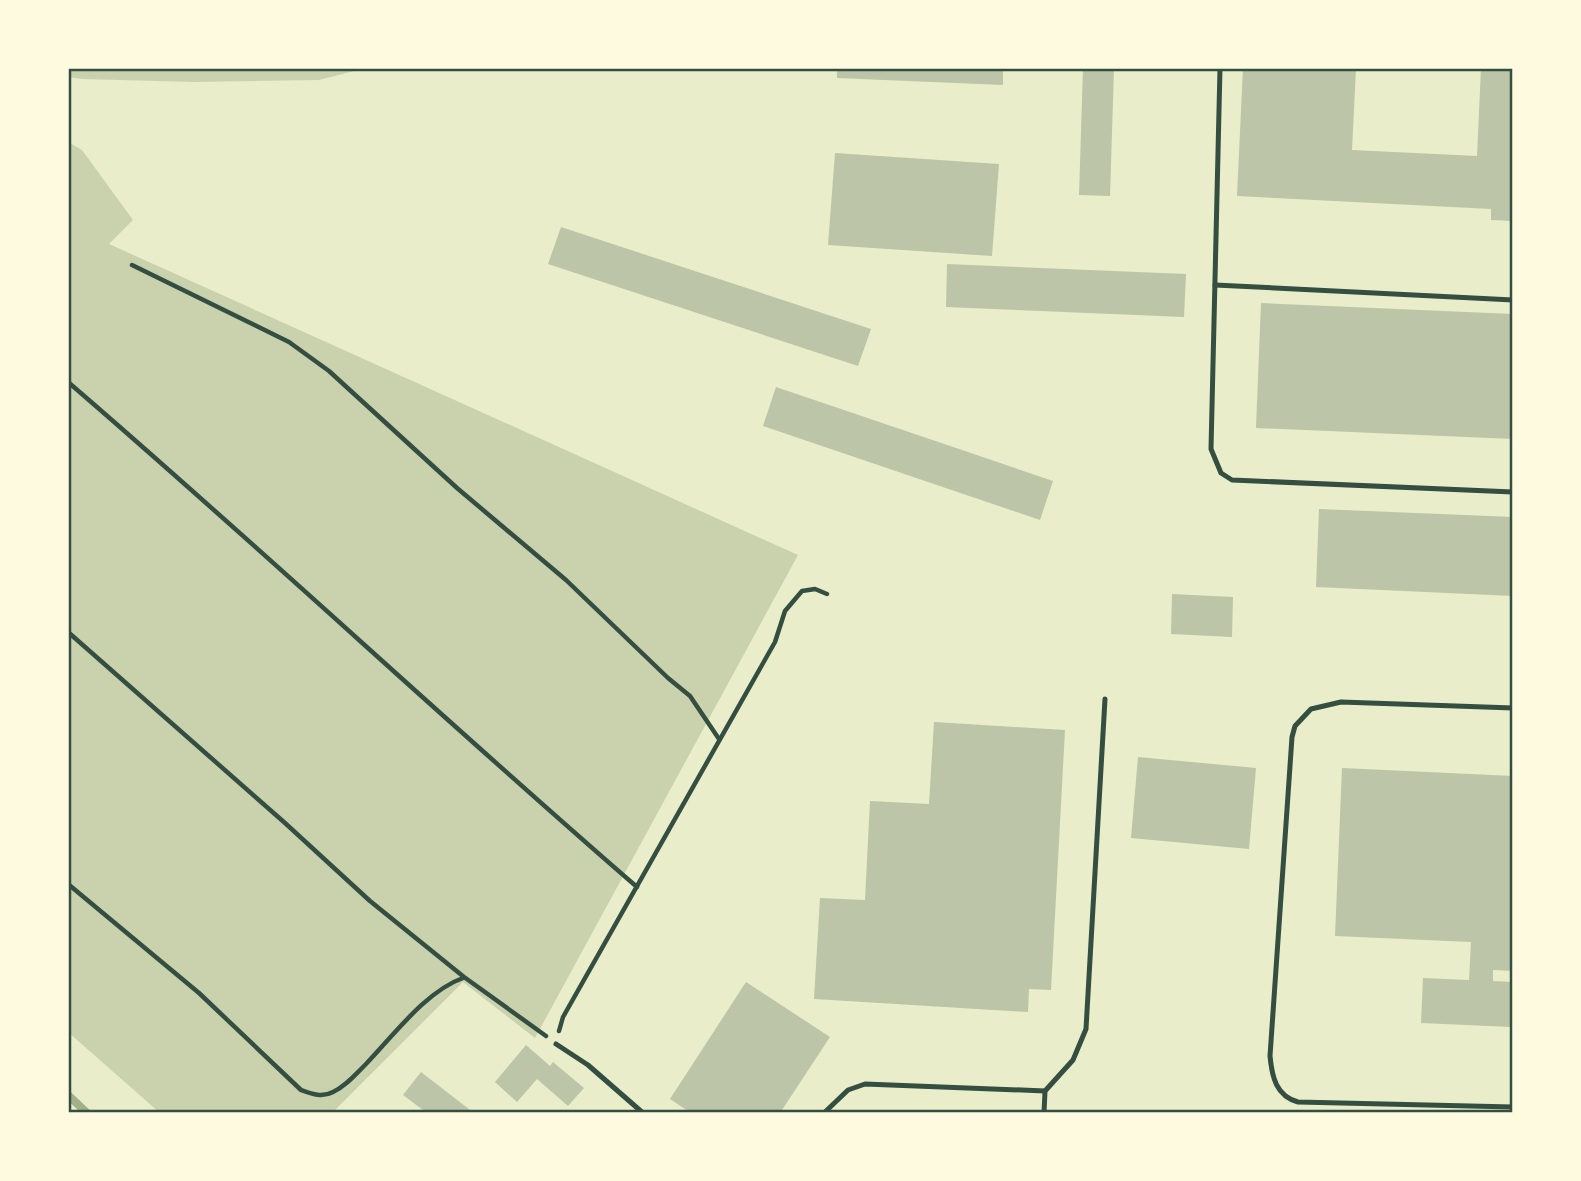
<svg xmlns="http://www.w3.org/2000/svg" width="1581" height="1181" font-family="'Public Sans',sans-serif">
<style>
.green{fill:#cad2ad}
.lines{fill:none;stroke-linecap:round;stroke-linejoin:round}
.stream{stroke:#a3b18a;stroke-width:8}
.building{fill:#bcc5a7}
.path{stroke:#344e41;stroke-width:4.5}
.service{stroke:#344e41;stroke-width:5}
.neatline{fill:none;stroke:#344e41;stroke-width:2.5}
</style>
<rect width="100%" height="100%" fill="#e9edc9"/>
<g class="green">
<polygon points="68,68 366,68 319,80 193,82 82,79 68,77"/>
<polygon points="68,142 82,150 133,220 109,244 798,555 535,1038 463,982 332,1113 160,1113 68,1032"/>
</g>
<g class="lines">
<polyline class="stream" points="68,1095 87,1113"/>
</g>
<g class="building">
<polygon points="837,68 1003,68 1003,85 837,78"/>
<polygon points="1083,68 1114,68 1110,196 1079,195"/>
<polygon points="1243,68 1356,68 1352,150 1477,156 1481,68 1513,68 1513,221 1491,220 1491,209 1237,196"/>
<polygon points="835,153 999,164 992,256 828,245"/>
<polygon points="561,227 871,329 858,366 548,264"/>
<polygon points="947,264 1186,274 1184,317 946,307"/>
<polygon points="1261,303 1513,314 1513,439 1256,428"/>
<polygon points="776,387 1053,481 1040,520 763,426"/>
<polygon points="1319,509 1513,517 1513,596 1316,587"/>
<polygon points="1172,594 1233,597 1232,637 1171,634"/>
<polygon points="934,722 1065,730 1051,990 1029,989 1028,1012 814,999 820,898 865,900 870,801 929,804"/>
<polygon points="1138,757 1256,768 1249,849 1131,838"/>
<polygon points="1342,768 1513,776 1513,971 1493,970 1493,981 1513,982 1511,1027 1421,1023 1423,978 1469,980 1471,942 1335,936"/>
<polygon points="746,982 830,1037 780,1113 691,1113 670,1099"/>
<polygon points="526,1045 550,1066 553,1062 584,1088 568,1106 537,1079 517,1102 495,1082"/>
<polygon points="421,1072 474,1113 427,1113 403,1095"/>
</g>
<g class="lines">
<g class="path">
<polyline points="132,265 289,342 329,371 457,488 566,580 668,678 690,696 719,739"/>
<path d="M68,382C260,547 445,721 637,887"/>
<polyline points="68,632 285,823 370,901 464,977 546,1036"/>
<path d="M68,884L199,993L301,1090C312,1094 322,1098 333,1092C346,1086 356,1074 366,1064C393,1036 426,991 463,978"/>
<polyline points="559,1031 563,1017 775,642 785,611 802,591 815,589 827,594"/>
</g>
<g class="service">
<polyline points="1220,68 1211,449 1221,473 1232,480 1513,492"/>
<polyline points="1215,285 1513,300"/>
<path d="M1513,708L1341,702L1311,709L1295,726L1292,737L1270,1056C1272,1077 1276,1096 1298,1102L1513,1107"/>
<polyline points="556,1044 588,1065 643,1113"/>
<polyline points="824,1113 848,1090 865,1084 1045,1091"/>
<polyline points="1044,1113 1045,1091 1073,1060 1086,1029 1105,699"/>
</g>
</g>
<rect width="1581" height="1181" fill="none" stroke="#fefae0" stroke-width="140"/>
<rect x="70" y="70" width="1441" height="1041" class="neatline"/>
</svg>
